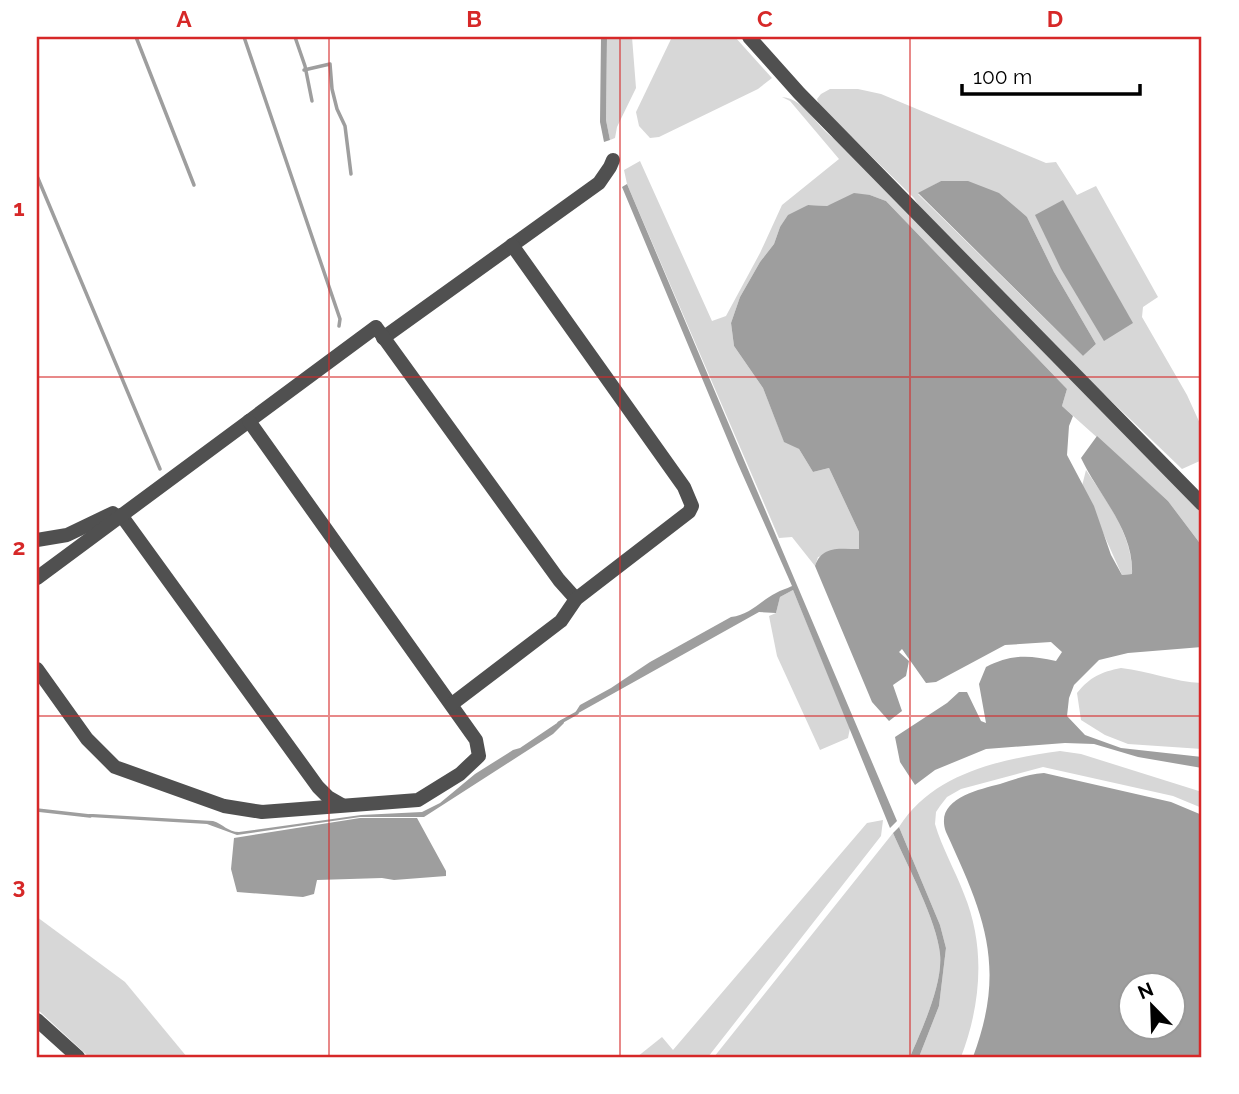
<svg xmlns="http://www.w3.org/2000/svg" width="1239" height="1094" font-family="Raleway,sans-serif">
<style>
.green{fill:#d7d7d7;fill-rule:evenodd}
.water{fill:#9e9e9e;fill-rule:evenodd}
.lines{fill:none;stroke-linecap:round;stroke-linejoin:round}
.stream{stroke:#9e9e9e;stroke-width:3.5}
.minor{stroke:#505050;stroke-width:14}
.grid{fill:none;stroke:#d62828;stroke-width:2;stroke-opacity:0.55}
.neatline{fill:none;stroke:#d62828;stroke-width:2.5}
.grid-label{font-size:23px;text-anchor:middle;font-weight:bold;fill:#d62828}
</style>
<rect width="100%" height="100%" fill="#fff"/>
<g class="green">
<polygon points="607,37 632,37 636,88 617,127 615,138 610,140 606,120"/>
<polygon points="672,37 735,37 772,78 758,89 659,137 650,138 639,126 636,112"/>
<path d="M830,89H858L881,94L1046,163L1056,162L1077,195L1096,186L1158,297L1143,307L1142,317L1187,395L1202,428V460L1182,469L1079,370L919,206L914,198L819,105L817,99L821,94ZM941,181L1027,217L1054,272L1096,344L1083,356L918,194Z"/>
<path d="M782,97C807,99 818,132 840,142L1202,513V546L1168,501L1062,406L1067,389L886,201L870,195L827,206L808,205L780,227L774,244L760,262L740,297L731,323L734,346L763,388L784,441L799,449L813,472L829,468L859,532V549L818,557L815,566L792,537L779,538L627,184L624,170L640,161L712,321L726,316L760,253L782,205L839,159L790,101Z"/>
<path d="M1086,470C1107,501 1133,536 1132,574L1122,575L1082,486Z"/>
<polygon points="793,590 850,728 848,738 820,750 777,656 769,616 776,613 780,597"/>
<path d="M1121,668C1149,671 1174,682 1202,683V749L1128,744L1105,735L1081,720L1077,693C1090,677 1101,672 1121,668Z"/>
<path d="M1060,751L1081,754L1202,792V808L1173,796L1043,767L961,789L947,797L940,806L936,812L935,824C942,848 955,870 964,894C986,947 981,1005 961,1057H919L939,1006L946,948L940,925L899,827C933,773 1001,759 1060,751Z"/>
<polygon points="883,820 881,836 708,1057 637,1057 662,1037 673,1050 867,823"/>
<path d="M893,833C907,865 937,921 940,954C943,984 922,1029 910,1057H714Z"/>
<polygon points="37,917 125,982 187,1057 89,1057 37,1009"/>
</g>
<g class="water">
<polygon points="601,37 607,37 606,120 610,140 604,142 600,122"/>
<polygon points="941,181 968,181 999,193 1027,217 1054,272 1096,344 1083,356 918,193"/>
<path d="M627,184L897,821L890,828L793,590L780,597L776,613L759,612L573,716L580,705L611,688L650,662L731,617C750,615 760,601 776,593C781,590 786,589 792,586L737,462L622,187Z"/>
<path d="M854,193L870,195L886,201L1067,389L1062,406L1073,416L1069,426L1067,455L1094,506L1111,555L1122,575L1132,574C1134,530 1099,496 1081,458L1097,436L1168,501L1202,546V647L1128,653L1099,660L1074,685L1069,698L1067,716L1085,735L1121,748L1202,757V768L1138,757L1094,744L1065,743L986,749L935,770L915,785L900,762L895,737L947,703L959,692H967L981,721L986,723L979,684L986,667C1011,654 1029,655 1056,661L1062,652L1051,642L1005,645L936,682L926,683L902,649L899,652L909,661L906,676L893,685L902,711L889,721L872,702L815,566C822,545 840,549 859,549V532L829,468L813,472L799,449L784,442L763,388L734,346L731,323L740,297L760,262L774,244L780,227L788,215L808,205L827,206Z"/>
<polygon points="1063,200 1133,323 1104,341 1061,269 1035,215"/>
<path d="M563,719L564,723L553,734L424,817H360L237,835L207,824L89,817V814H93L213,821C223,824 228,832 239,832L361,815L422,812L440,803L475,774L513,750L520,748Z"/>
<path d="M1044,773L1171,802L1202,815V1057H973C1007,966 984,915 946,832C934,799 977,790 1000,784C1015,779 1029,774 1044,773ZM1130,986H1172V1028H1130Z"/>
<polygon points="360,818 417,818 446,871 446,876 394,880 382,878 317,880 314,894 303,897 237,892 231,869 234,838"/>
<path d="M899,827L940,925L946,948L939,1006L919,1057H910C922,1029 943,984 940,954C937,921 907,865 893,833Z"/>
</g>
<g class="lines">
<g class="stream">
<polyline points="136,37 194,185"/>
<polyline points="244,37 340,319 339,326"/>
<polyline points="295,37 305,66 312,101"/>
<polyline points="304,70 330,64 332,89 337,109 345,126 351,174"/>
<polyline points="37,176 160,469"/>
<polyline points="559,723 577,713"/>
<polyline points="37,810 90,816"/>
</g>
<g class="minor">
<polyline points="749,37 799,93 1202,504"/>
<polyline points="383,338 599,183 610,167 613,160"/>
<polyline points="121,515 318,787 328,797 342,805"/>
<polyline points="37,540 67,535 113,513"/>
<polyline points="37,578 376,327 559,580 576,599"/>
<polyline points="37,669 87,739 115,767 224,806 262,812 418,800 460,774 479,756 476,740 249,421"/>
<polyline points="452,704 561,621 576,599 689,512 692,506 684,487 512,245"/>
<polyline points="37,1020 78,1057"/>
</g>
</g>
<path class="grid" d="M329,37V1057M620,37V1057M910,37V1057M37,377H1202M37,716H1202"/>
<rect width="1239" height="1094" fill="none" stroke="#ffffff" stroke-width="77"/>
<g transform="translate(1152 1006) rotate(337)"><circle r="33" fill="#ffffff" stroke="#999999" stroke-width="2"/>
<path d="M0-5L12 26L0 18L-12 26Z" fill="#000000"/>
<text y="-10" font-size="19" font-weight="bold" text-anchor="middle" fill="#000000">N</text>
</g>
<path d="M962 84v10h178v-10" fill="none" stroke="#000000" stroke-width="3.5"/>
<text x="973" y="84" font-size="21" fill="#000000" stroke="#ffffff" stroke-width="5" paint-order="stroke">100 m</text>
<rect x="38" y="38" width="1162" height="1018" class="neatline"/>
<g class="grid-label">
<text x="184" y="27">A</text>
<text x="474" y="27">B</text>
<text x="765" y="27">C</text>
<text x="1055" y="27">D</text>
<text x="19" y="216">1</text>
<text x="19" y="555">2</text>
<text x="19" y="894">3</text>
</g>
</svg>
